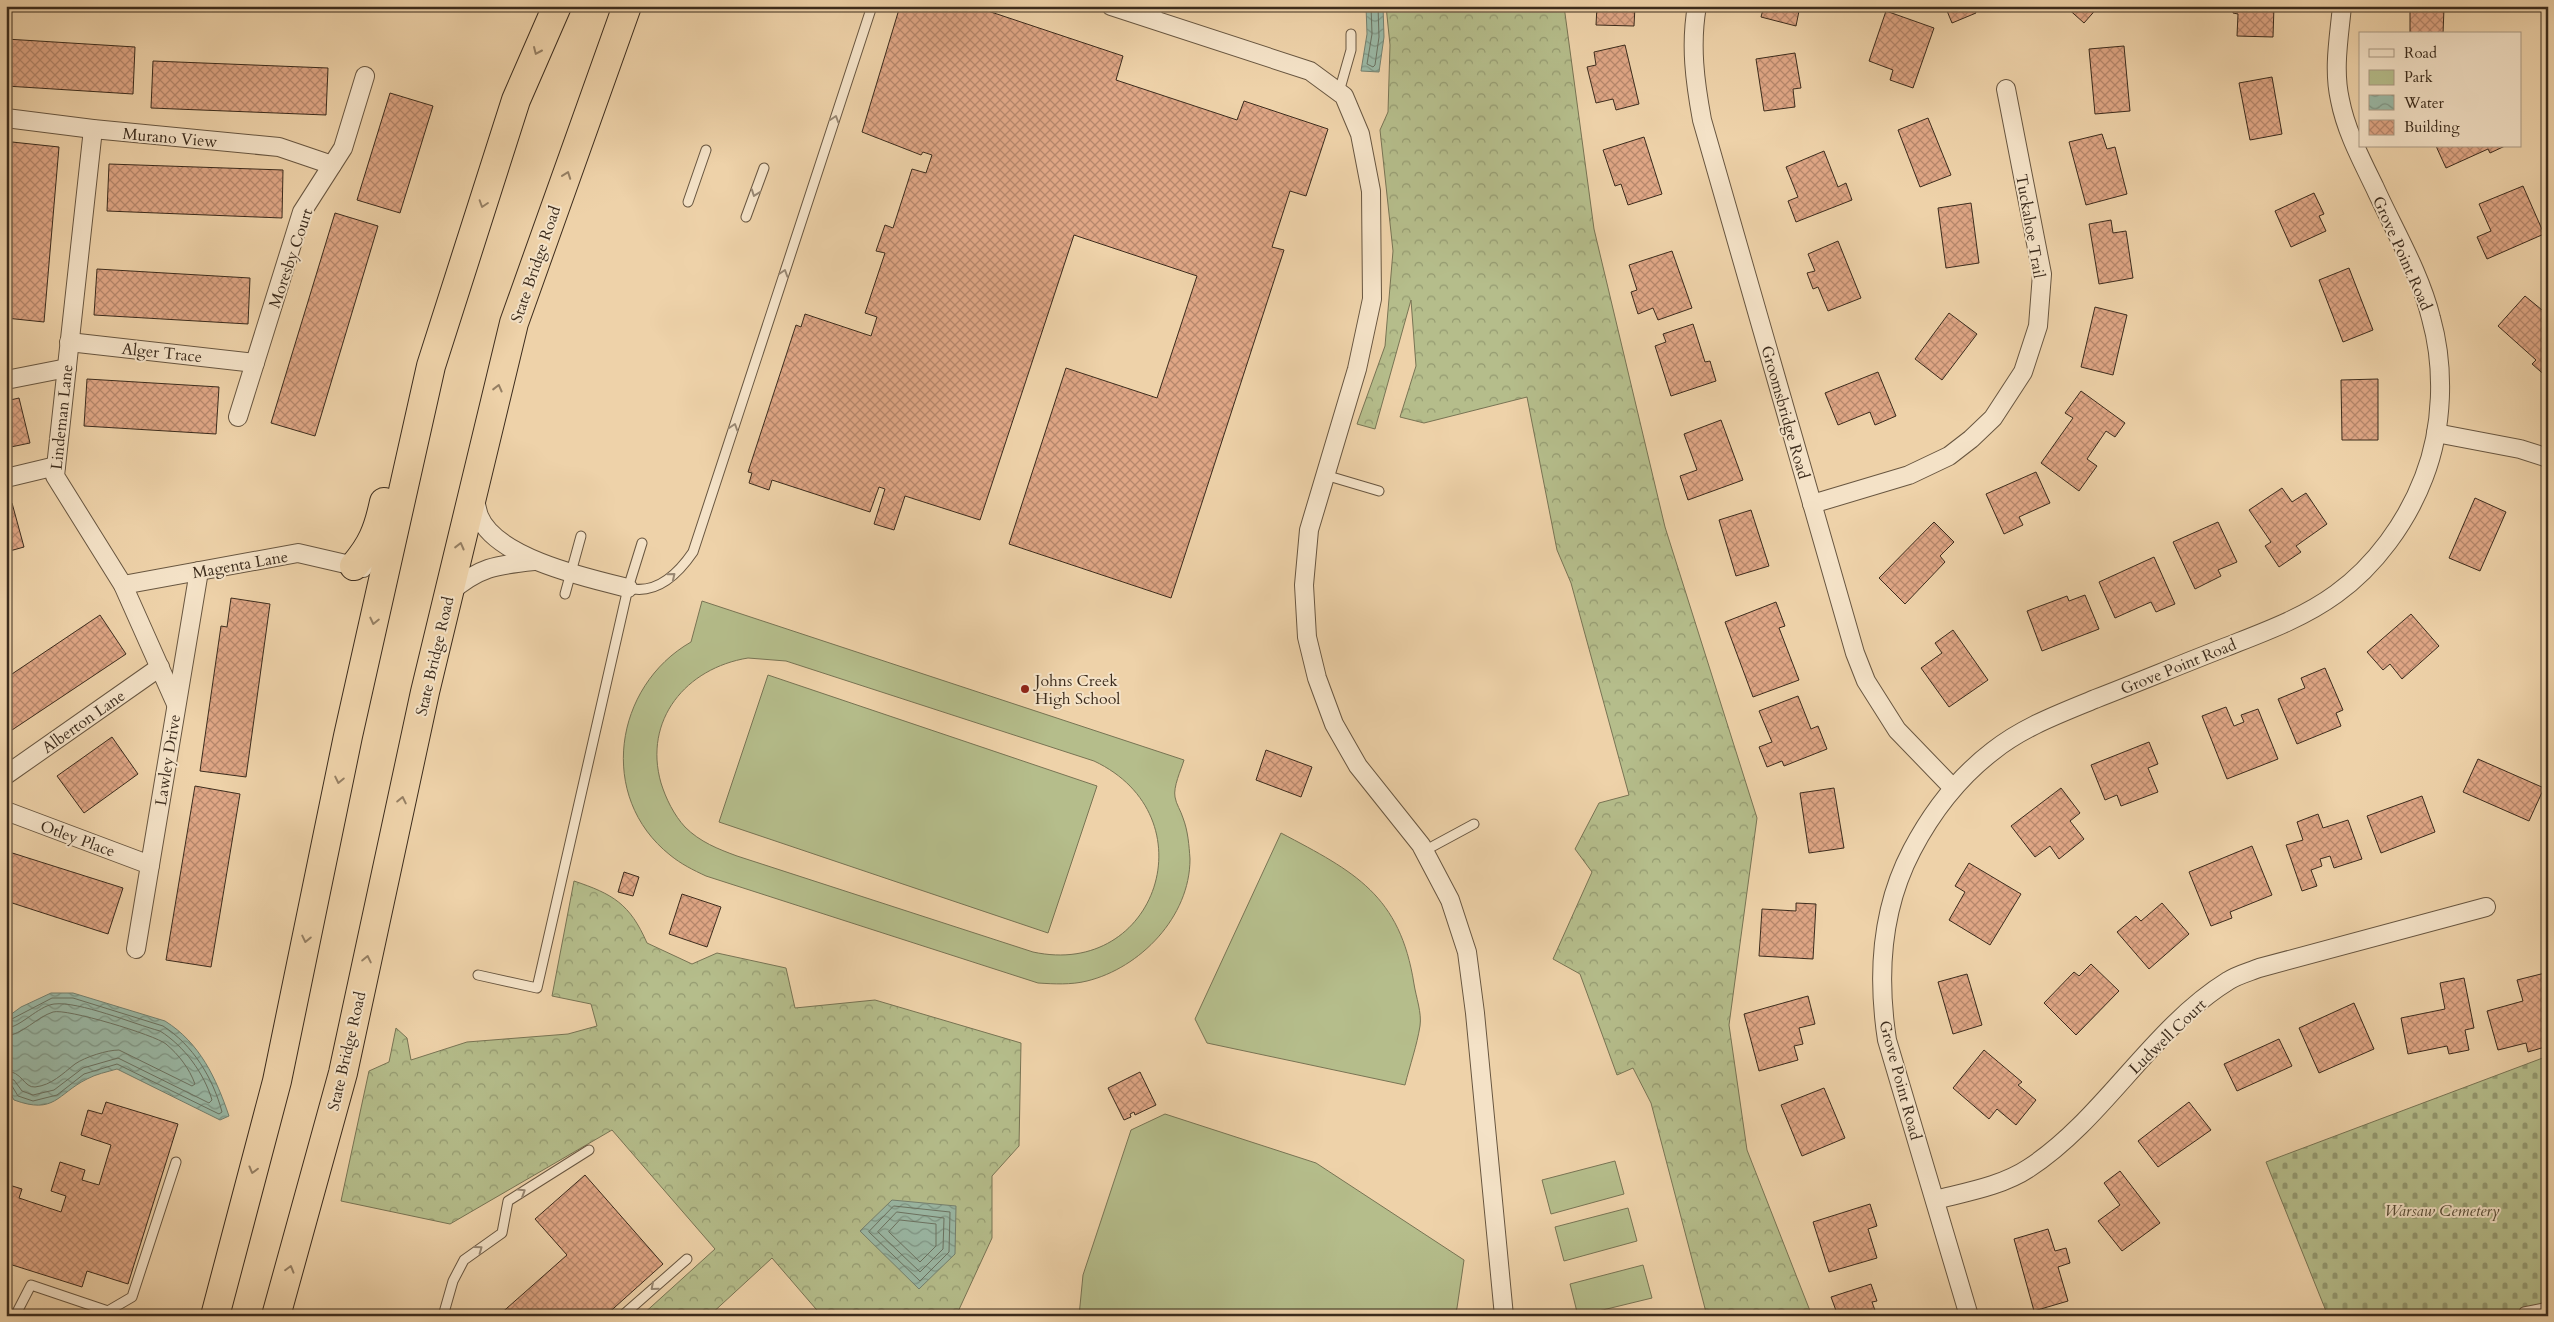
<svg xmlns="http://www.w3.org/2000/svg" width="2554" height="1322" font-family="Cardo,serif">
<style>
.green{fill:#b5bd8b;stroke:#787454;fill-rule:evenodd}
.forest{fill:url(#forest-crowns);stroke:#787454}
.cemetery{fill:url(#cemetery-stones);stroke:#787454}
.water{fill:url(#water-waves);stroke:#74806f}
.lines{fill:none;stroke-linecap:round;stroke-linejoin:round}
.shore{stroke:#6b7261;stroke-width:1}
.building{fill:url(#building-cross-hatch);stroke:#3c2c1d}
.service-casing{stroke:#685640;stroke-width:11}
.minor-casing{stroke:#685640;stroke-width:20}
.trunk-casing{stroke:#3c2c1d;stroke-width:30}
.service{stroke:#f4e2c7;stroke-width:9}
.minor{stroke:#f4e2c7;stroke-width:18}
.trunk{stroke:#eed2a9;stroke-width:28}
.oneway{stroke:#957f63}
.oneway2{stroke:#988772}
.poi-dot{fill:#8f2418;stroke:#f4e2c7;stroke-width:2}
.labels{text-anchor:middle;stroke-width:4;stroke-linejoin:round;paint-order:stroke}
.street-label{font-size:16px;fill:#3c2c1d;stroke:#f4e2c7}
.poi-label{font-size:16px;fill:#3c2c1d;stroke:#f4e2c7;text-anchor:start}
.park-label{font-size:16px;font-style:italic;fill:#544933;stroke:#f4e2c7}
</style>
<defs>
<pattern id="forest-crowns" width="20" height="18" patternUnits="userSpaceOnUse" patternTransform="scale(1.25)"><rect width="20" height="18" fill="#b5bd8b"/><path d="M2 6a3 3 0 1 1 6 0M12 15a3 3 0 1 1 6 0" fill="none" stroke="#949a71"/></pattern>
<pattern id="cemetery-stones" width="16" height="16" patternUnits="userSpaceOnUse" patternTransform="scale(1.25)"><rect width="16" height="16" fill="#b5bd8b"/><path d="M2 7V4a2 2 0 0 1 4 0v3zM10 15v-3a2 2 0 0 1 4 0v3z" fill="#949a71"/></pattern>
<pattern id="water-waves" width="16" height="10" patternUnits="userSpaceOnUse" patternTransform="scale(1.25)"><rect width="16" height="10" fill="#9ab8a5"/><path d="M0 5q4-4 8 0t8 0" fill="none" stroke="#7f9686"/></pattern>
<pattern id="building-cross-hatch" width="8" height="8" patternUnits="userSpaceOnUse" patternTransform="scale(1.25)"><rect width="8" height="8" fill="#dfa685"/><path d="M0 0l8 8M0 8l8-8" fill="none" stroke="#b6876c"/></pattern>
</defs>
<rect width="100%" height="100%" fill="#eed2a9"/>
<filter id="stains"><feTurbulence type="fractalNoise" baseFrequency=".004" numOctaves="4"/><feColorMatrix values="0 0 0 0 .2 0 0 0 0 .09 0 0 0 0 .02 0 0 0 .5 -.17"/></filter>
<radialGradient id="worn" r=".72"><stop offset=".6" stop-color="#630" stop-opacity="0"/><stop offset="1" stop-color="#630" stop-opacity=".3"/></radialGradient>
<g class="green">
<path d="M702,601L1184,760C1181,770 1173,787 1175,797C1176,804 1181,811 1183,818C1188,831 1189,845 1190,859C1190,917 1140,968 1087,981C1071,985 1054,984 1038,983L706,876C693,870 681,864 670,855C597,797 614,686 691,642ZM748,658L786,661L1094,761C1211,816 1157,979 1033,952L737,856C718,849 700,842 685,827C674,815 666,799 661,783C643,720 686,668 748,658Z"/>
<polygon points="768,675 1097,786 1048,933 719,822"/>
<path d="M1281,833C1355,872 1400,895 1414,984C1416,997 1422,1013 1420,1026C1417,1045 1410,1065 1405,1085L1207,1043L1195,1019Z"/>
<polygon points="1165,1114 1316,1163 1464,1260 1457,1308 1454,1316 1079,1316 1083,1275 1131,1130"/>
<polygon points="1615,1161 1624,1194 1551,1214 1542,1180"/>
<polygon points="1628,1208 1637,1241 1564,1261 1555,1227"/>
<polygon points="1643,1265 1652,1298 1578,1316 1570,1284"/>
</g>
<g class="forest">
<polygon points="1386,6 1564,6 1594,229 1665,527 1757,818 1729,1025 1747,1150 1812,1316 1707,1316 1651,1103 1633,1068 1617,1075 1580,974 1553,959 1592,872 1575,849 1599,803 1629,795 1571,583 1557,550 1527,397 1424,423 1400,417 1416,366 1411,300 1375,429 1357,424 1385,346 1393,251 1380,130 1388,112 1390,45"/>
<path d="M574,881C613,894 630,904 647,943L692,964L717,953L786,968L795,1008L875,1000L1021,1043L1019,1146L992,1176V1238L956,1316H822L772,1258L709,1316H641L715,1249L612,1130L450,1224L341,1201L369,1071L389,1062L396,1028L407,1038L411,1060L467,1042L568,1034L597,1026L591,1004L552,996Z"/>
</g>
<polygon class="cemetery" points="2548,1056 2548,1316 2328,1316 2266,1162"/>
<g class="water">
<polygon points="1366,6 1383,6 1384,37 1379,72 1361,71 1367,34"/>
<path d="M51,993H73L165,1021C200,1043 216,1078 229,1116L220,1120L117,1069C107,1072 96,1074 87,1079C57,1094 55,1115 14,1100L6,1086V1018L21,1007Z"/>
<polygon points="892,1200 956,1206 955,1254 919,1289 860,1231"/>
</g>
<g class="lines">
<g class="shore">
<polyline points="1371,6 1372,34 1367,64 1373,67 1375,65 1379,37 1378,6"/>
<path d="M6,1022L52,998H73L163,1026C193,1045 213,1078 222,1112L219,1114L117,1064L84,1074L57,1095L33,1101L18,1096L12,1086L6,1084"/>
<path d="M6,1028C20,1028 38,1006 54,1004C79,1001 134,1024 160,1031C184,1046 204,1073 212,1100L209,1103L199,1098L118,1058L83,1068L54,1090L33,1095L22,1091L14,1080L6,1078"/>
<path d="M6,1036C22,1035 37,1017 53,1012C66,1008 155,1035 166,1044C179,1055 189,1068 195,1084L192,1086L119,1050C107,1050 85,1057 75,1064C62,1074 52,1085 35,1087C24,1088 22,1071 6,1071"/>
<polygon points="894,1206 950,1212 949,1252 920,1281 869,1232"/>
<polygon points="897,1212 944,1218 943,1249 920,1272 878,1232"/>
<polygon points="900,1220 936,1224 936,1246 920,1262 889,1232"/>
</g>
</g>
<g class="building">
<polygon points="900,6 973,6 1123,56 1116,80 1237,120 1244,101 1328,129 1306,196 1290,191 1272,247 1284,250 1171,598 1009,544 1066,368 1157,398 1197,276 1074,235 980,520 905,496 894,530 874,524 885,489 879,487 870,512 772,480 769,490 749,483 752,473 748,472 796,325 801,327 805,314 871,336 877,317 865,313 885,253 876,251 885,225 893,228 912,169 926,173 932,155 923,152 921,155 862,132"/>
<polygon points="1597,6 1635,6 1634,26 1596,25"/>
<polygon points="1764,6 1800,6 1796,26 1761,17"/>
<polygon points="1945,6 1973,6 1976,13 1952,23"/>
<polygon points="2065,6 2099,6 2084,23"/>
<polygon points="2233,6 2274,6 2273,37 2237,36 2238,14 2233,13"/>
<polygon points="2410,7 2444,8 2443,34 2410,34"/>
<polygon points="1886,11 1934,28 1913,88 1890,80 1893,70 1869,61"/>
<polygon points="6,39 135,47 133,94 6,86"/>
<polygon points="1625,45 1639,104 1616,110 1613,99 1596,103 1587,67 1596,65 1594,52"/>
<polygon points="2124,46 2130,111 2095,114 2089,49"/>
<polygon points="1795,53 1801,88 1793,89 1795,107 1764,111 1756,59"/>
<polygon points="153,61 328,68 326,115 151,108"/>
<polygon points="2272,77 2282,134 2250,140 2239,83"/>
<polygon points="390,93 433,106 400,213 357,200"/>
<polygon points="1928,118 1951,175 1920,187 1898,130"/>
<polygon points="2102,134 2107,149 2115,147 2127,194 2086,205 2069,142"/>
<polygon points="1644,137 1662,194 1628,205 1621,184 1615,186 1603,150"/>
<polygon points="12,142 59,147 44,322 6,318 6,208"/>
<polygon points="2436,146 2505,146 2490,153 2488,149 2446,168"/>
<polygon points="1824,151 1838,187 1846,183 1852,200 1796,222 1788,201 1798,197 1786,167"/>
<polygon points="109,164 283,170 282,218 107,211"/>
<polygon points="2523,186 2544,234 2487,259 2477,237 2491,231 2479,204"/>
<polygon points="2314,193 2324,214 2319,216 2326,231 2291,247 2275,211"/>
<polygon points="1971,203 1979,263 1946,268 1938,208"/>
<polygon points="335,213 378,226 315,436 271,423"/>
<polygon points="2111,220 2113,233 2126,231 2133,278 2099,284 2089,224"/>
<polygon points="1838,241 1861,298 1828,311 1818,287 1813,289 1807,273 1815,271 1808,254"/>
<polygon points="1672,251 1692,308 1658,320 1653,308 1638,314 1631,292 1637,290 1629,265"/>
<polygon points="2349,268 2373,330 2343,342 2319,280"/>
<polygon points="97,269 250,278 248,324 94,315"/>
<polygon points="2525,296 2542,310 2548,303 2548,378 2532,364 2536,360 2498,326"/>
<polygon points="2095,307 2127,315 2113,375 2081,367"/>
<polygon points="1949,313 1977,334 1942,380 1915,359"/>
<polygon points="1693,324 1705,362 1710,361 1716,381 1671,396 1655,346 1666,342 1663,334"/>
<polygon points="1878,372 1896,416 1875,425 1870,412 1838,425 1825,393"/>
<polygon points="87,379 219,387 216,434 84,426"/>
<polygon points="2378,379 2378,440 2342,440 2341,380"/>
<polygon points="2081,391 2125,423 2115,437 2106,431 2087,459 2097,466 2079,491 2041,463 2073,418 2065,413"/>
<polygon points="19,398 30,443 6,448 6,401"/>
<polygon points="1721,420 1743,480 1688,500 1680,476 1697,470 1684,434"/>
<polygon points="2036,472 2050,503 2019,517 2023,525 2004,534 1986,494"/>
<polygon points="2282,488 2292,502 2306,493 2327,524 2296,546 2301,552 2279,567 2265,546 2271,542 2249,510"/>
<polygon points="2475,498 2506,512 2480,571 2449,558"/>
<polygon points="12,503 24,547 6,552 6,505"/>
<polygon points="1751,510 1769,566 1736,576 1719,520"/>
<polygon points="1934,522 1954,542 1940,556 1945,562 1905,604 1879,578"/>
<polygon points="2218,522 2237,562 2218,570 2221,576 2195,589 2173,542"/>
<polygon points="2154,557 2175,604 2156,612 2151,602 2115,618 2099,582"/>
<polygon points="2085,595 2099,629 2042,651 2027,611 2067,596 2069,601"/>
<polygon points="231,598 270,604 246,777 200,771 221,626 227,627"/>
<polygon points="1776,602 1785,626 1779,628 1799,680 1753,697 1725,622"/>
<polygon points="2411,614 2439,646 2402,679 2390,664 2383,670 2367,652"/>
<polygon points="100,615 126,654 6,734 6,678"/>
<polygon points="1953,630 1988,680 1949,707 1921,668 1942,653 1935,643"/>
<polygon points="2325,668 2343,710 2336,713 2341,726 2297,744 2278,699 2305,688 2301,678"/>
<polygon points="1798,696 1811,729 1818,726 1827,749 1784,766 1782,761 1767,767 1759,747 1772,742 1759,711"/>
<polygon points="2226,707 2234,726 2244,722 2241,715 2258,709 2278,759 2227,779 2202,716"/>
<polygon points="112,737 138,774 84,813 57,776"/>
<polygon points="2149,742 2158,764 2148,768 2158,792 2121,806 2117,795 2105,800 2091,765"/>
<polygon points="1266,750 1312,767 1301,797 1256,780"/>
<polygon points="2478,759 2544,788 2529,821 2463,792"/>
<polygon points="195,786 240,794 211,967 166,960"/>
<polygon points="1834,788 1844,848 1809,853 1800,793"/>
<polygon points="2061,788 2080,813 2070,821 2084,839 2059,859 2050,846 2035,857 2011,826"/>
<polygon points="2422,796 2435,832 2381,853 2367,816"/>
<polygon points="2318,814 2323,828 2348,820 2362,859 2334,868 2330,856 2320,859 2322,866 2311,870 2317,886 2302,891 2286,845 2303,840 2297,822"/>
<polygon points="2252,846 2272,895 2230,912 2232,918 2211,926 2189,872"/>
<polygon points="6,851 123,888 108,934 6,901"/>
<polygon points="1969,863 2021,894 1990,945 1949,920 1965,892 1955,886"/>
<polygon points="624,872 639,877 633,896 618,892"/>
<polygon points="682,894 721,907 707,947 669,934"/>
<polygon points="1796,903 1816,904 1813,959 1759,956 1762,909 1796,911"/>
<polygon points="2162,903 2189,934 2149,969 2117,932 2136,916 2141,921"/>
<polygon points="2091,964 2119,991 2076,1035 2044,1003 2074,972 2079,976"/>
<polygon points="2545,973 2548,983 2548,1038 2543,1040 2545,1047 2528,1052 2526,1043 2498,1050 2487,1011 2523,1001 2517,980"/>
<polygon points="1967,974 1982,1025 1953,1034 1938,982"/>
<polygon points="2464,978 2474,1028 2465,1030 2469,1050 2449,1054 2447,1046 2408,1054 2401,1018 2445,1009 2440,983"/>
<polygon points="1808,996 1815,1024 1799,1028 1803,1044 1794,1046 1798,1060 1759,1071 1744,1014"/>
<polygon points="2354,1003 2374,1049 2319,1073 2299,1028"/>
<polygon points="2279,1039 2292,1066 2237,1091 2224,1064"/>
<polygon points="1984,1050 2022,1082 2018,1085 2036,1100 2016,1125 1997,1109 1989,1119 1953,1088"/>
<polygon points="1140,1072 1156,1105 1135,1115 1134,1112 1130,1114 1131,1117 1124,1120 1108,1088"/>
<polygon points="1824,1088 1845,1138 1802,1156 1781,1105"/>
<polygon points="106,1102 178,1124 128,1284 87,1271 82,1287 6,1263 6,1184 22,1189 19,1198 61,1212 66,1196 51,1191 60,1162 85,1170 82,1180 99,1185 111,1145 81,1135 88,1110 102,1114"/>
<polygon points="2189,1102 2211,1130 2158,1167 2138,1141"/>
<polygon points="2120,1171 2160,1223 2122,1251 2098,1221 2120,1205 2104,1183"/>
<polygon points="585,1175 663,1264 605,1316 498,1316 567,1255 535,1219"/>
<polygon points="1870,1204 1877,1226 1868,1229 1877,1258 1829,1272 1813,1222"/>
<polygon points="2048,1229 2055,1251 2066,1248 2070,1263 2058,1267 2068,1301 2034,1311 2014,1239"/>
<polygon points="1871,1284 1877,1301 1872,1302 1877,1316 1838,1316 1831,1297"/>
</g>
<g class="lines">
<defs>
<g id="service">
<polyline points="1154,20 1159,6"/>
<polyline points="1339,92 1351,50 1351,34"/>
<polyline points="688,202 706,150"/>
<polyline points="746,217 764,168"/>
<polyline points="1325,475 1379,491"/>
<path d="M628,588C656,595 678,574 693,552L872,6"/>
<polyline points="565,594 581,536"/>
<polyline points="1424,851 1474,824"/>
<polyline points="478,975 537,988 628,588 642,543"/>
<polyline points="15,1316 31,1285 108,1311 132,1297 176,1162"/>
<polyline points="443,1316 453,1281 464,1260 502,1233 508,1201 589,1150"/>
<polyline points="622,1316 687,1259"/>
<polyline points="2522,1316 2524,1312 2548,1307"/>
</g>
<g id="minor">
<polyline points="1111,6 1310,71 1344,96 1360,134 1371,191 1372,299 1357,369 1309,530 1304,585 1307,637 1317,678 1334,724 1358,766 1421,845 1450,900 1467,952 1475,1013 1504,1316"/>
<path d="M1697,6C1690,45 1695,82 1702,120L1855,653L1866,681L1897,730L1953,788"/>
<polyline points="6,118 93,129 279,147 332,165"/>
<polyline points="93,129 55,476 123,585 176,704"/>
<polyline points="69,342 255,363"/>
<polyline points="6,380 67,368"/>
<polyline points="238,417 302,212 343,148 365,76"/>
<polyline points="2436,433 2520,449 2548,458"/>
<polyline points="6,478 56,466"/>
<path d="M474,497C476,503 477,510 479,516C496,558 587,578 628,588"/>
<polyline points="1812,504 1909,475 1949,456 1971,439 1993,418 2023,372 2038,326 2042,274 2006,89"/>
<polyline points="123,585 298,553 363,568"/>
<path d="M449,593C479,567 496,565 534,561"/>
<polyline points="6,775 160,667"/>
<polyline points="6,811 150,865"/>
<polyline points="136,949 199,571"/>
<path d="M1935,1200C1966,1192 2002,1186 2029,1168C2103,1120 2152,1028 2228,981C2237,975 2249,972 2259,968L2486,907"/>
<path d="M1969,1316L1887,1040C1877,975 1881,909 1912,850C1932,812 1959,777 1993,751C2023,727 2059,714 2095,699C2139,682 2182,664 2226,647C2264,632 2303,618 2336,594C2375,566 2407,522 2424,477C2443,428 2445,368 2431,318C2420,273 2394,230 2375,188C2361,159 2346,131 2340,100C2333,69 2339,38 2342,6"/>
</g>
<g id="trunk">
<path d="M354,566C372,545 378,530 384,502"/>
<polyline points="215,1316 277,1081 348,736 431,366 516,100 557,6"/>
<polyline points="276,1316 343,1073 425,692 514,323 627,6"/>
</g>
</defs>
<use href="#service" class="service-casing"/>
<use href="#minor" class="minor-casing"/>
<use href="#trunk" class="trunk-casing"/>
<use href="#service" class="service"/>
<use href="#minor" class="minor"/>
<use href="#trunk" class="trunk"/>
</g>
<defs><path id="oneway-chevron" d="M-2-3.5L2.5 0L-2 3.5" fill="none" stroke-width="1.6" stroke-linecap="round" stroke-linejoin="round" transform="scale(1.25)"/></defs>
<g class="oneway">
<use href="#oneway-chevron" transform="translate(537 51) rotate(114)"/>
<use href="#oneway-chevron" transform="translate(567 175) rotate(-70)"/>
<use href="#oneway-chevron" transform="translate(483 204) rotate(108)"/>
<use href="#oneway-chevron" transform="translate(498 388) rotate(-76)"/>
<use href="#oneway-chevron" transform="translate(460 546) rotate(-76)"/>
<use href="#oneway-chevron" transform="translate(374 621) rotate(103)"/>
<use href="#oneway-chevron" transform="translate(339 780) rotate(102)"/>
<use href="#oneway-chevron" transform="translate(402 800) rotate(-78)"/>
<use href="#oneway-chevron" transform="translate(306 939) rotate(102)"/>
<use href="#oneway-chevron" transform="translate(367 959) rotate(-78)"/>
<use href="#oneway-chevron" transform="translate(253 1170) rotate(105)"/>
<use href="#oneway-chevron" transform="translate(290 1269) rotate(-74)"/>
</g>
<g class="oneway2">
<use href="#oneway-chevron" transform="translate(835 119) rotate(-72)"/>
<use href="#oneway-chevron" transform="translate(755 193) rotate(110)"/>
<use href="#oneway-chevron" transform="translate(784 273) rotate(-72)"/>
<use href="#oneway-chevron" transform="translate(734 427) rotate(-72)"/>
<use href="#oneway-chevron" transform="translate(672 576) rotate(-39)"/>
<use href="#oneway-chevron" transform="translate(522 1192) rotate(-32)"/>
<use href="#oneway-chevron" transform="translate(479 1249) rotate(-36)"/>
<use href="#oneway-chevron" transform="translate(654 1287) rotate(139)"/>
</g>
<circle class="poi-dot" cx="1025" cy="689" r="5"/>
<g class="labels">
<g class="street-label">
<text transform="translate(170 137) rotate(5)" y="6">Murano View</text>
<text transform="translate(2031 226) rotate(80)" y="6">Tuckahoe Trail</text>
<text transform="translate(2403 253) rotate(66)" y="6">Grove Point Road</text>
<text transform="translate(290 258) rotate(-71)" y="6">Moresby Court</text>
<text transform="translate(535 264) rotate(-71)" y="6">State Bridge Road</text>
<text transform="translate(162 352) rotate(6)" y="6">Alger Trace</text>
<text transform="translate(1786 412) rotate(74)" y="6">Groomsbridge Road</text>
<text transform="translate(61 417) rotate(-84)" y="6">Lindeman Lane</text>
<text transform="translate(240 564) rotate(-10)" y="6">Magenta Lane</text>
<text transform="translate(434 656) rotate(-77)" y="6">State Bridge Road</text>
<text transform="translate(2178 666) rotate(-22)" y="6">Grove Point Road</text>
<text transform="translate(83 721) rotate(-35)" y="6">Alberton Lane</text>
<text transform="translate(167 760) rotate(-81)" y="6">Lawley Drive</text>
<text transform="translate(78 838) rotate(20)" y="6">Otley Place</text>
<text transform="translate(2167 1036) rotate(-44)" y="6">Ludwell Court</text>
<text transform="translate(346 1051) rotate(-77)" y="6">State Bridge Road</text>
<text transform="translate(1901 1080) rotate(75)" y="6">Grove Point Road</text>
</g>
<g class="poi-label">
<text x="1035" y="686">Johns Creek<tspan x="1035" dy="18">High School</tspan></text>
</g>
<g class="park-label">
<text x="2442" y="1216">Warsaw Cemetery</text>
</g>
</g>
<rect width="2554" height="1322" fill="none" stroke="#eed2a9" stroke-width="25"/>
<rect x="8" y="8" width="2539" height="1307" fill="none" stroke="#3c2c1d" stroke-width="2.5"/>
<rect x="12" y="12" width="2529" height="1297" fill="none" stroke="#3c2c1d"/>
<rect x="2359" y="32" width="162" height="115" fill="#f4e2c7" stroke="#aa9983"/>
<rect x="2369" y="49" width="25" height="8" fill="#f4e2c7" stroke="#aa9983"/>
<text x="2404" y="58" font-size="15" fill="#3c2c1d">Road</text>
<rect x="2369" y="70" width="25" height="15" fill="#b5bd8b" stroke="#aa9983"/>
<text x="2404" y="82" font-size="15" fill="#3c2c1d">Park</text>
<rect x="2369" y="95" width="25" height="15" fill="url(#water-waves)" stroke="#aa9983"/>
<text x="2404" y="108" font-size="15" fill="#3c2c1d">Water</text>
<rect x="2369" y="120" width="25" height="15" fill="url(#building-cross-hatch)" stroke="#aa9983"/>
<text x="2404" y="132" font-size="15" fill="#3c2c1d">Building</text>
<rect width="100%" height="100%" filter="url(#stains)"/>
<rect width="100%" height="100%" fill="url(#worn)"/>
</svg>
